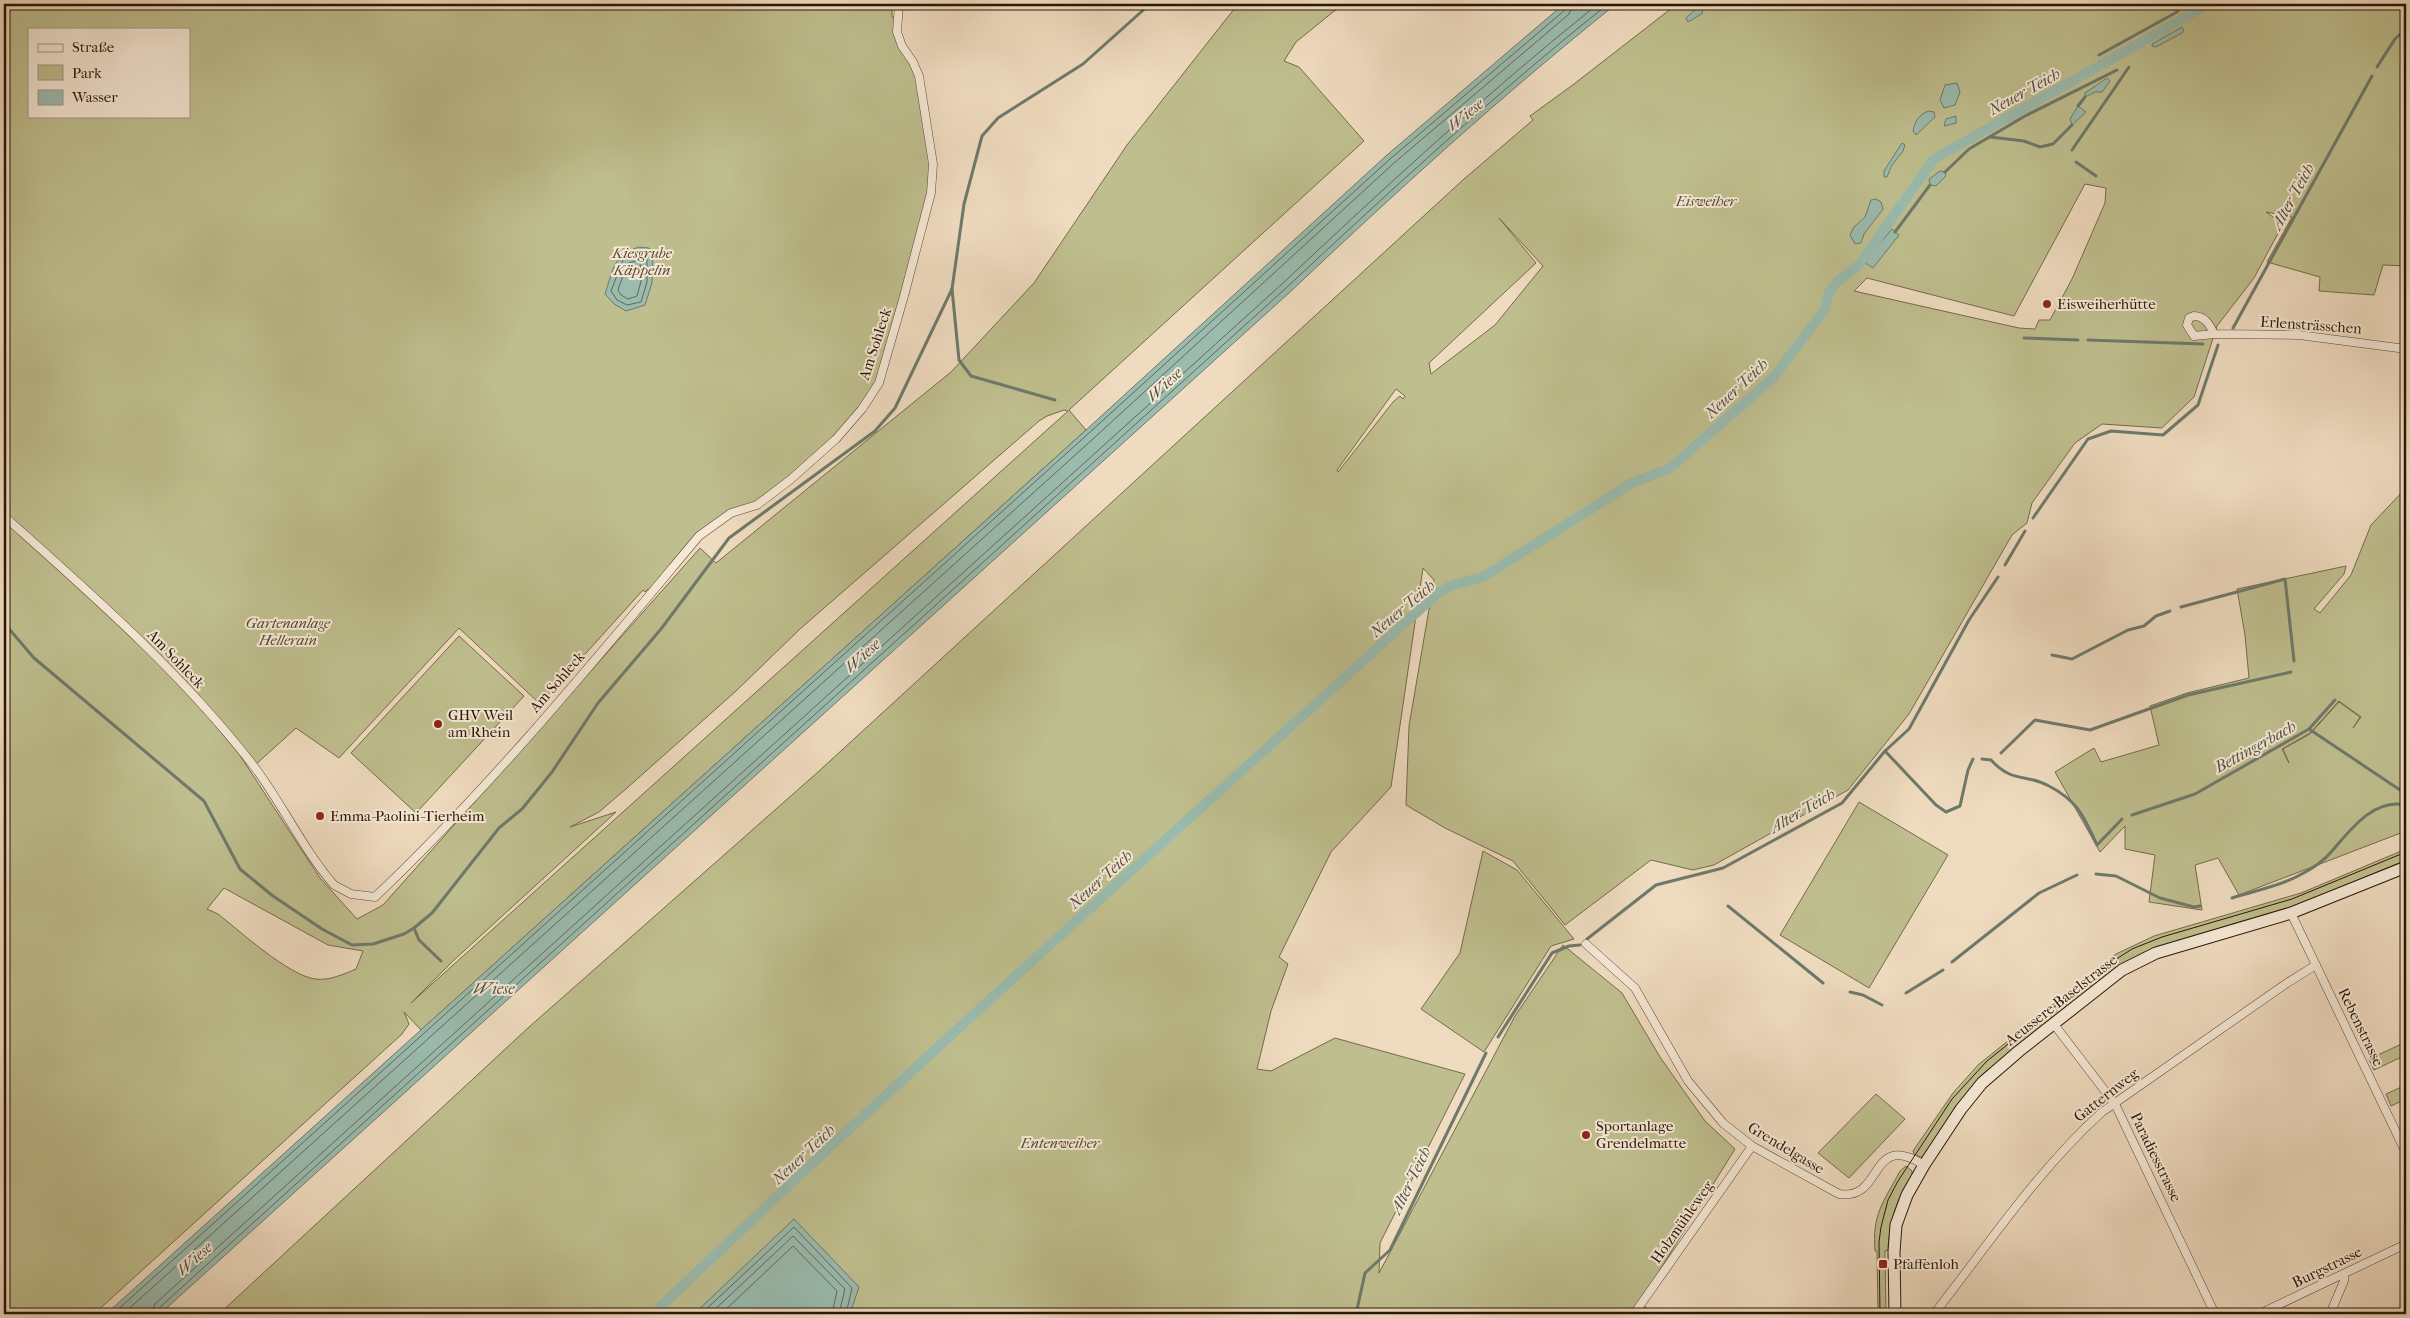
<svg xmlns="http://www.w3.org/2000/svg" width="2410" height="1318" font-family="'IM FELL French Canon',serif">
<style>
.green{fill:#bfbe8e;stroke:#756a4a;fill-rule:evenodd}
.water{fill:#9abbae;stroke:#6e796b}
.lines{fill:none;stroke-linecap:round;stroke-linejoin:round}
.shore{stroke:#62685a;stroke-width:1}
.stream{stroke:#6e796b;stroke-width:3}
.canal{stroke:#9abbae;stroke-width:10}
.street-casing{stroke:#5c4635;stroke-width:9}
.secondary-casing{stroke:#2b1507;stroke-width:13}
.street{stroke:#f5e8d5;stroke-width:8}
.secondary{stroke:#f5e8d5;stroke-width:11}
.tram{stroke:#2b1507;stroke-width:1}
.poi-dot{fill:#8f2418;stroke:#f5e8d5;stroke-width:2}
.labels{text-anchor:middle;stroke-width:4;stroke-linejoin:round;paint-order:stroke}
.park-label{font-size:15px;font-style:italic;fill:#574830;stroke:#f5e8d5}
.poi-label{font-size:15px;fill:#2b1507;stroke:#f5e8d5;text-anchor:start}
.street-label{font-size:15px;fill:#2b1507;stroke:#f5e8d5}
.water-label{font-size:16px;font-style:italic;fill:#524f41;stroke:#f5e8d5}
</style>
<rect width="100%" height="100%" fill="#efdbbf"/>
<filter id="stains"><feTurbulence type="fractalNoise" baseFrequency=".004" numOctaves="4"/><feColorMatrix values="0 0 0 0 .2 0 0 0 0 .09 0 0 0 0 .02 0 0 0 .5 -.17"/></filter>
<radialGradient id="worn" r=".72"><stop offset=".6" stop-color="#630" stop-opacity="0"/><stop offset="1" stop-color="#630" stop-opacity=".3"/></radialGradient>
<g class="green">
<path d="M4,4H892V17L897,18C896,35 910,48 914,64C924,105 933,150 931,193L885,364L862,409L767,498L731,513L699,536L652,592L648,589L645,592L643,590L540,704L459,628L339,758L296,728L254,766L187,691L239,754L320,878L357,919L383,905L700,548L716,563L951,372L1034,283L1127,145L1238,4H1343L1296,42L1284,61L1299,67L1364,141L1069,410L1086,430L421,1030L404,1012L409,1024L402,1034L94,1314H4V948L7,946L4,944ZM29,29H189V116H29ZM1064,410L1068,411L411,1003L454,960L616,812L570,827L599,812L627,788L736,691L800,629L1039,421L1047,416ZM224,888L328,945L363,951L356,969C344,974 329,981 315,979C288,975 241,932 218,914L207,909Z"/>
<path d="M1677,4H2406V266L2383,265L2374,295L2319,291L2320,277L2267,262L2292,217L2266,212L2283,224L2254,278L2217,326L2194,397L2162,428L2102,424L2075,443L2032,503L2027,523L2012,535L1909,714L1848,790L1714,865L1693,870L1651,860L1565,925L1513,861L1445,828L1406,805L1409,726L1434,580L1423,568L1391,787L1331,852L1279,957L1288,964L1271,1011L1257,1069L1271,1071L1335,1038L1465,1074L1380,1243L1379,1273L1515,1016L1563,945L1622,993L1660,1057L1705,1121L1735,1149L1640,1302L1653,1314H219L528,1028L818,772L1464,179L1533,120L1530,116L1574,84ZM2085,184L2106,188L2105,203L2072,279L2050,320H2039L2035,329L2019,328L1854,291L1867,278L2014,316ZM1499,218L1543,266L1495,325L1431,374L1429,363L1536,263ZM1396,389L1405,396L1403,399L1400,396L1393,402L1338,472L1337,470Z"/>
<path d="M2406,488V831L2239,895L2218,858L2195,865L2202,910L2149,902L2155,855L2125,849V826L2100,852L2055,772L2094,748L2101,762L2159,745L2150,706L2187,693L2249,678L2245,635L2237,589L2346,566L2344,574L2314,609L2320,613L2351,575L2371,525ZM2339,701L2361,717L2353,728L2360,717L2339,702L2310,734L2283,749L2289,763L2282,749L2310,733Z"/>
<polygon points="459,636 524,696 416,813 351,753"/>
<polygon points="1859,802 1948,855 1869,988 1780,935"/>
<polygon points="2406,849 2406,860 2288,909 2158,947 2121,965 1984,1073 1923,1158 1914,1154 1913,1151 1953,1093 1978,1065 2116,954 2154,936 2301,893"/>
<polygon points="1483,851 1517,870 1574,939 1551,946 1484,1052 1421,1009 1460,953"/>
<polygon points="2406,1042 2406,1055 2374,1070 2369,1059"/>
<polygon points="2406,1085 2406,1099 2391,1106 2386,1094"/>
<polygon points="1876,1094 1905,1119 1849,1178 1818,1153"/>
<path d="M1906,1166L1912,1171V1176C1896,1199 1889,1223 1888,1250L1885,1251L1886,1314H1878L1877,1251H1875C1872,1214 1883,1203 1900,1171Z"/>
</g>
<g class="water">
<path d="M1564,4H1616C1502,95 1396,192 1290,292L160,1314H106L1086,430L1387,155Z"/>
<polygon points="1696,9 1701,9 1703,13 1688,22 1686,18"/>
<polygon points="2182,27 2184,31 2182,33 2156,47 2152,46 2152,44"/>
<polygon points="2107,78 2110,81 2102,92 2095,92 2085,97 2085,93"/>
<polygon points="1957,83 1960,92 1955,105 1944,108 1940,100 1945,85"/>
<polygon points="2078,106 2086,112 2072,125 2070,119"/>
<path d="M1928,111L1934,112L1935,117L1916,135L1913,131C1915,121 1919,115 1928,111Z"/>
<polygon points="1956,116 1956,123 1944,126 1946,119"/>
<polygon points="1902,143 1905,145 1903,151 1892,165 1887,177 1884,177 1884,171"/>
<polygon points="1940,171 1945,172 1946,176 1936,186 1930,185 1929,179"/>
<polygon points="1876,199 1881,202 1883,209 1864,234 1861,243 1855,244 1850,235 1854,227 1865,217 1871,200"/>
<polygon points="1892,229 1899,235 1873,268 1864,262"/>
<path d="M639,247L649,248L653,253L652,283L645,305L626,311L614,304L605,294C613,270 613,255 639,247Z"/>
<polygon points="794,1219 859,1287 850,1314 694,1314"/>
</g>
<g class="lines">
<g class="shore">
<polygon points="639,253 647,255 647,282 641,302 627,305 617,300 611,291 623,260"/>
<polygon points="640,260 641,281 637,296 628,299 621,295 618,290 627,264"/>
<polyline points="113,1314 1089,433 1390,159 1565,10 1567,4"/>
<polyline points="123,1314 1094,438 1394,163 1569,14 1573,4"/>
<path d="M151,1314L155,1304L1282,284C1385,187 1488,92 1598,4"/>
<path d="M157,1314L159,1308L1286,288C1391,190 1496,93 1608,4"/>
<polyline points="701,1314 794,1227 852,1288 846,1314"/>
<polyline points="710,1314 793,1236 845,1289 839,1314"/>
<polyline points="721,1314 793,1246 837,1291 832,1314"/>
</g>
<g class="stream">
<polyline points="2169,4 2178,11"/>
<polyline points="2099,55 2177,12"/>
<polyline points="2377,67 2395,39 2406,29"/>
<polyline points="2078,106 2085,97"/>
<polyline points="1990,137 2024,141 2040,147 2053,144 2072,125"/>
<polyline points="2072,150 2129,67"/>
<polyline points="2076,162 2096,176"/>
<polyline points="1945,172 1969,149 2025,116 2117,70"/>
<polyline points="1895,232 1930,185"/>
<polyline points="1859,265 1864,262"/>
<polyline points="2233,328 2372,76"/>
<polyline points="2024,338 2078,340"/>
<polyline points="2088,340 2203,344"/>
<polyline points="1055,400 971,376 959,360 952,289 964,204 982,136 998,118 1083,64 1150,4"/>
<polyline points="2033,518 2088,439 2111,431 2163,435 2198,405 2218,345"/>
<polyline points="2005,565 2025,531"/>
<polyline points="2181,607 2285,579 2294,661"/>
<polyline points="4,623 34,658 204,801 240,869 273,896 322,929 352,945 373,944 404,934 414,928"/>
<polyline points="2052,655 2072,659 2128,630 2144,626 2156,616 2170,611"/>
<polyline points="2309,729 2335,700"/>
<polyline points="1885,751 1936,805 1946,812 1960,806 1968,770 1973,759"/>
<polyline points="2001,753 2035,720 2090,730 2188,695 2291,672"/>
<path d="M1982,759L1991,760C2013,784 2026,773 2049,786C2078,801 2084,817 2097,845L2122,819"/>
<polyline points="2132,815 2195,794 2309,729 2406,794"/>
<polyline points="2096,874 2116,876 2160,898 2194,907 2200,906"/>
<path d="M2232,898C2253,891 2278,887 2298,876C2310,870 2324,861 2332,851C2351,829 2374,798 2406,805"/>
<polyline points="1728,906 1823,983"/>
<polyline points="1587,939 1656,885 1723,868 1842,803 1885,751 1909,729 1969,620 1998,577"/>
<polyline points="441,961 419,940 414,928 432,913 499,828 522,809 552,772 598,703 661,629 729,538 875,431 895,408 952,289"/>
<polyline points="1952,962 2039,893 2077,875"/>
<polyline points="1850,992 1863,995 1882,1005"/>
<polyline points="1906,993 1943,970"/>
<polyline points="1498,1037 1552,953 1569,946 1580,945"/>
<polyline points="1356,1314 1365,1273 1390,1250 1486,1053"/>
</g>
<path class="canal" d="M653,1314C910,1068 1175,832 1438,593L1451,586L1483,577L1632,483L1669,469L1773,378L1825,309L1829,292L1837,282L1858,266L1934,159L2209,4"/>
<defs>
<g id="street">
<path d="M2214,334C2210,325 2205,316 2194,316L2189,318L2187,325L2194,336L2214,334L2299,335L2406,349"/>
<path d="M4,516C91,594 181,672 253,765C282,803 302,848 334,885L351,894L375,897C492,786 595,660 699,536L731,513L757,505L790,480L836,439L862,409L879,383L904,296L931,193L933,164L919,76L913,62L902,46L897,32L899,4"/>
<polyline points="2291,913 2406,1153"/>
<path d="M1586,944L1635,988L1688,1081L1723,1123L1752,1146L1839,1194C1885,1201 1868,1130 1924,1165"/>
<polyline points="2053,1023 2115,1104 2215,1314"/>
<polyline points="1634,1314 1752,1146"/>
<path d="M1934,1314C1988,1245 2037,1171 2102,1112L2287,983L2316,965"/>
<polyline points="2259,1314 2406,1244"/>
<polyline points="2330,1314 2344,1281 2344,1274"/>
</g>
<polyline id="secondary" points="1895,1314 1894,1252 1896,1225 1907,1195 1924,1165 1961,1109 1982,1083 2019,1051 2122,970 2156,953 2291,913 2406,867"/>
</defs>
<use href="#street" class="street-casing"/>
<use href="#secondary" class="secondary-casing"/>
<use href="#street" class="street"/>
<use href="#secondary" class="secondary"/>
<polyline class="tram" points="1880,1314 1879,1242 1881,1227 1888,1200 1898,1181 1952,1099 1987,1061 2104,967 2132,949 2162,937 2292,899 2406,852"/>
</g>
<g class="poi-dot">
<circle cx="2047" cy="304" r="5"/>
<circle cx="438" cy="724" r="5"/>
<circle cx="320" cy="816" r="5"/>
<circle cx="1586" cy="1135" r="5"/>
<rect x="1878" y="1259" width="10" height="10" rx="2.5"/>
</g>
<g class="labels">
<g class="park-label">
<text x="1706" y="206">Eisweiher</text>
<text x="642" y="258">Kiesgrube<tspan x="642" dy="17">Käppelin</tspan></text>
<text x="288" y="628">Gartenanlage<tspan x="288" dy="17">Hellerain</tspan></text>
<text x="1060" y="1148">Entenweiher</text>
</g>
<g class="poi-label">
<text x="2057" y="309">Eisweiherhütte</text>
<text x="448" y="720">GHV Weil<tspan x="448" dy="17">am Rhein</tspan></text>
<text x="330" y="821">Emma-Paolini-Tierheim</text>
<text x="1596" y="1131">Sportanlage<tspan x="1596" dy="17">Grendelmatte</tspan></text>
<text x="1893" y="1269">Pfaffenloh</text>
</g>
<g class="street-label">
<text transform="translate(2311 325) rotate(4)" y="5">Erlensträsschen</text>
<text transform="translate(875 344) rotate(-72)" y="5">Am Sohleck</text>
<text transform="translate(176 659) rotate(46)" y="5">Am Sohleck</text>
<text transform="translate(557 682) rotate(-49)" y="5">Am Sohleck</text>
<text transform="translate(2061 1000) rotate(-38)" y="5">Aeussere Baselstrasse</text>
<text transform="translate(2361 1027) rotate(64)" y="5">Rebenstrasse</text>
<text transform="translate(2106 1095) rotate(-38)" y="5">Gatternweg</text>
<text transform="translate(1786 1148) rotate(31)" y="5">Grendelgasse</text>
<text transform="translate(2156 1157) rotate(64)" y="5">Paradiesstrasse</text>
<text transform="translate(1682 1222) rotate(-55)" y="5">Holzmühleweg</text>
<text transform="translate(2327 1267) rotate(-26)" y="5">Burgstrasse</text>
</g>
<g class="water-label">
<text transform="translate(2024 91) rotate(-29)" y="6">Neuer Teich</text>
<text transform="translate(1465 114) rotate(-39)" y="6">Wiese</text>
<text transform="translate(2292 196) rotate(-61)" y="6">Alter Teich</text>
<text transform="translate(1164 384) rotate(-43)" y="6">Wiese</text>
<text transform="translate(1736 388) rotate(-43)" y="6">Neuer Teich</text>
<text transform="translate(1402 608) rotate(-40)" y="6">Neuer Teich</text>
<text transform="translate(862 655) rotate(-42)" y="6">Wiese</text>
<text transform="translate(2255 746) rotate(-29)" y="6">Bettingerbach</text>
<text transform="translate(1802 810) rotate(-30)" y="6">Alter Teich</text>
<text transform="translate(1100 879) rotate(-42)" y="6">Neuer Teich</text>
<text x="494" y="994">Wiese</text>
<text transform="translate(803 1154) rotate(-43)" y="6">Neuer Teich</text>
<text transform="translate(1410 1180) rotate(-64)" y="6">Alter Teich</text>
<text transform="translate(194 1258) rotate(-42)" y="6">Wiese</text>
</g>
</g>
<rect width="2410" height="1318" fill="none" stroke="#efdbbf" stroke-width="20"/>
<rect x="5" y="5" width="2400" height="1308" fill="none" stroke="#2b1507" stroke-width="2.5"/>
<rect x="10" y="10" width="2390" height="1298" fill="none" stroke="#2b1507"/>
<rect x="28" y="28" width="162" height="90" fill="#f5e8d5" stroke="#a49483"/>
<rect x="38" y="44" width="25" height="8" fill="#f5e8d5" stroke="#a49483"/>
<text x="72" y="52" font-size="15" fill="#2b1507">Straße</text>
<rect x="38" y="65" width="25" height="15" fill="#bfbe8e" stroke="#a49483"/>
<text x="72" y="78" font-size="15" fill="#2b1507">Park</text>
<rect x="38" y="90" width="25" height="15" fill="#9abbae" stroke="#a49483"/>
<text x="72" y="102" font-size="15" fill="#2b1507">Wasser</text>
<rect width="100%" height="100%" filter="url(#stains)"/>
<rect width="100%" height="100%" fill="url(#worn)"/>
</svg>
